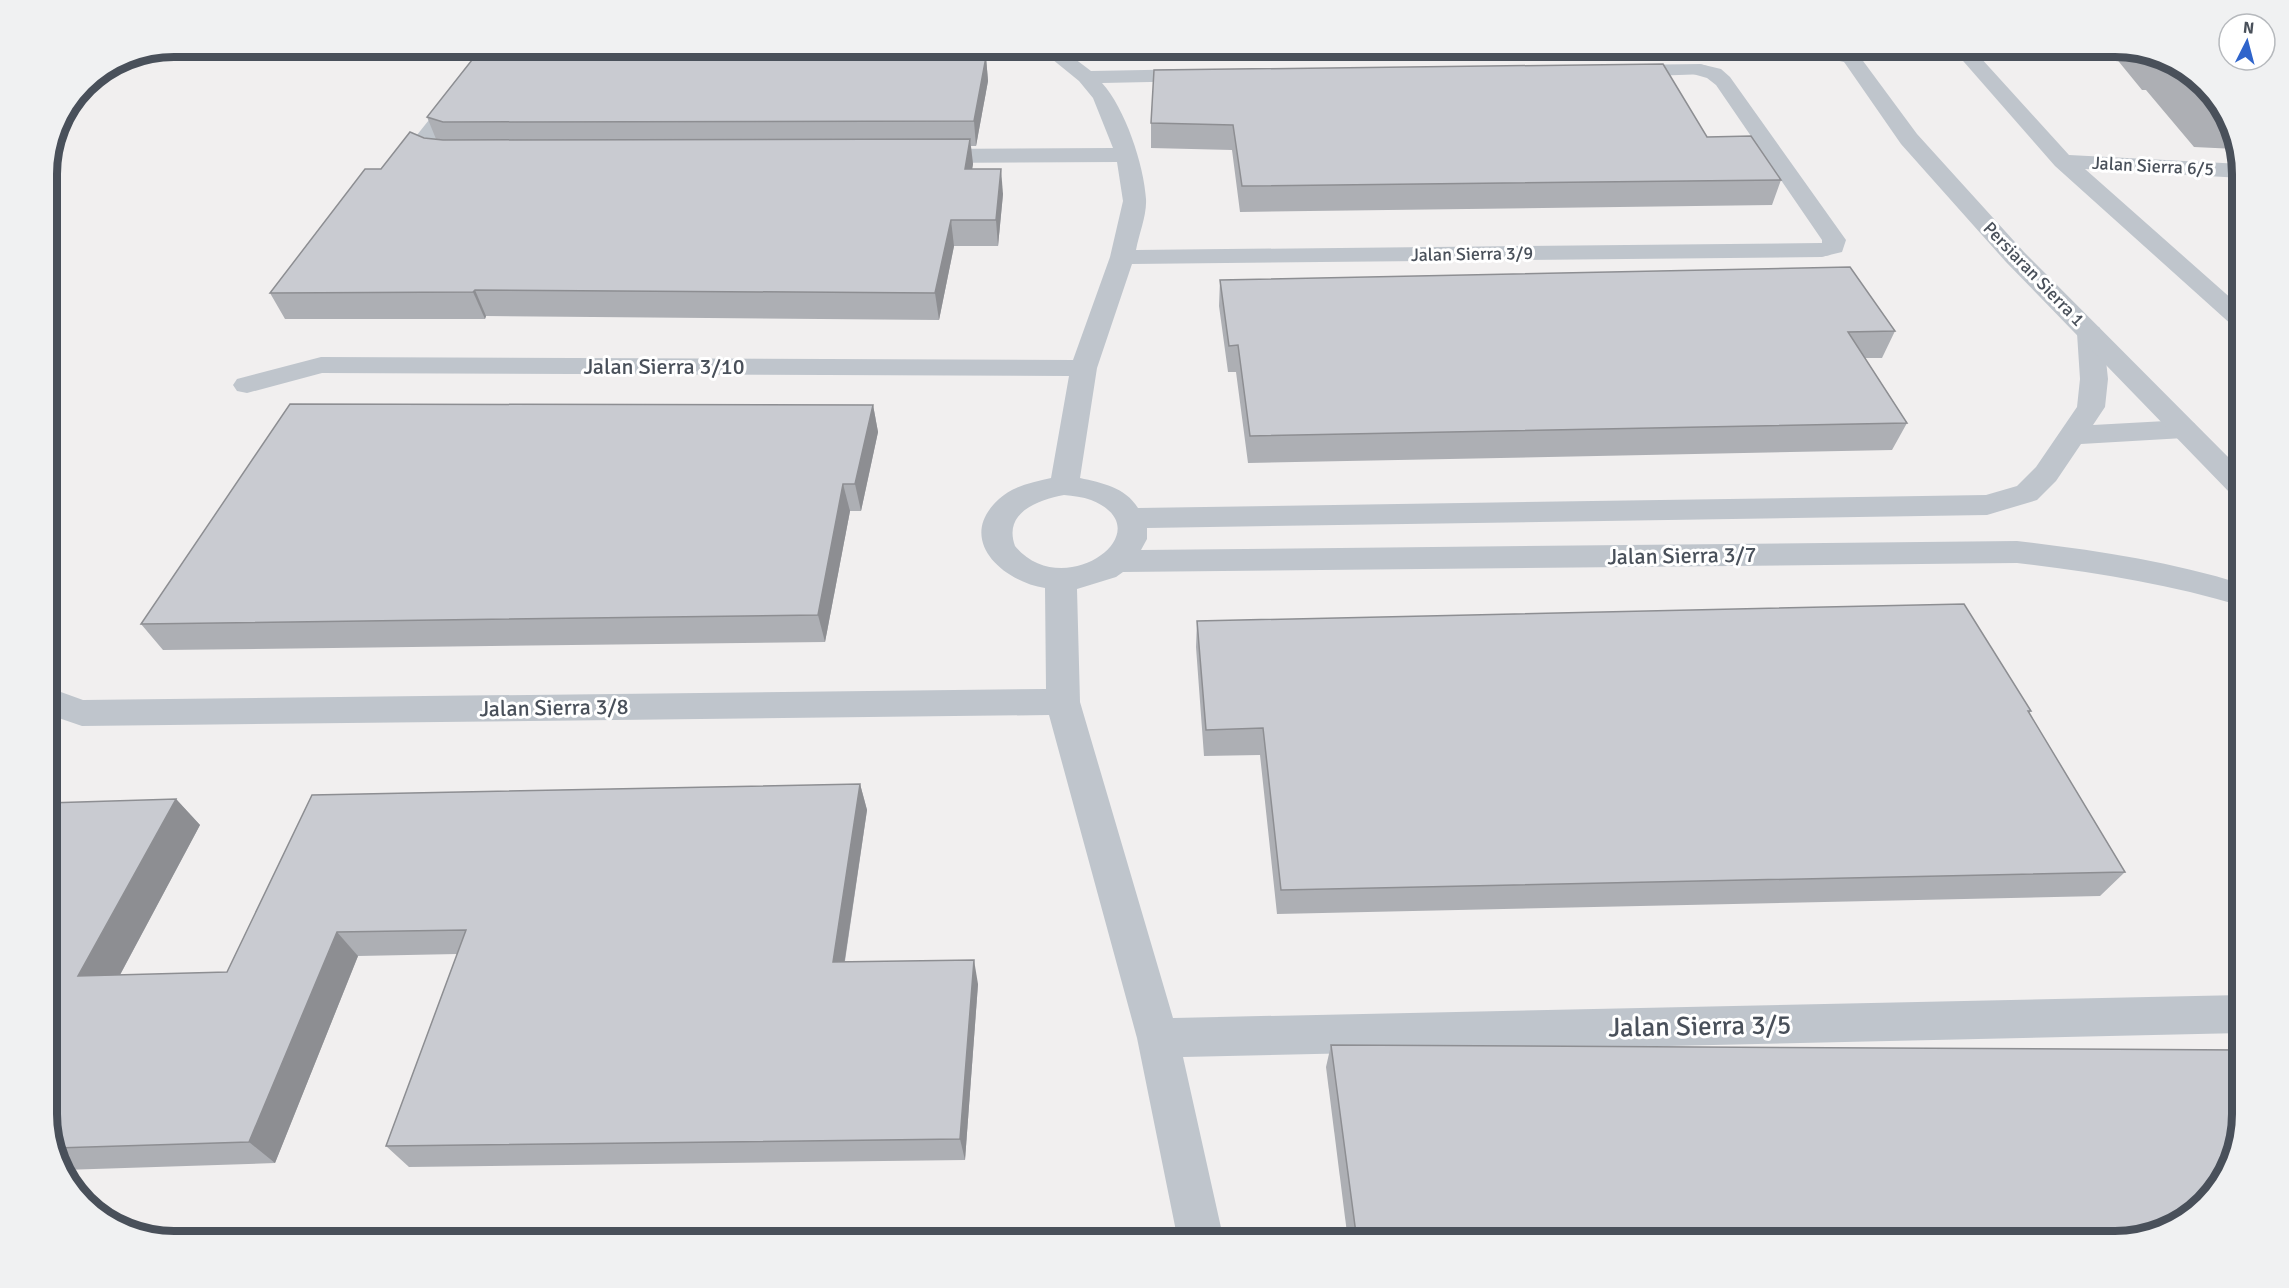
<svg xmlns="http://www.w3.org/2000/svg" width="2289" height="1288" font-family="Signika,sans-serif">
<style>
.lines{fill:none;stroke-linecap:round;stroke-linejoin:round}
.service{fill:#bfc5cc;fill-rule:evenodd}
.minor{fill:#bfc5cc;fill-rule:evenodd}
.tertiary{fill:#bfc5cc;fill-rule:evenodd}
.wall{fill:#adafb4}
.shaded-wall{fill:#8d8e92}
.building{fill:#c9cbd1;stroke:#8d8e92;stroke-width:1.5}
.labels{text-anchor:middle;stroke-width:6;stroke-linejoin:round;paint-order:stroke}
.far-street-label{font-size:18px;fill:#49505a;stroke:#fff}
.street-label{font-size:22px;fill:#49505a;stroke:#fff}
.near-street-label{font-size:27px;fill:#49505a;stroke:#fff}
.rim{fill:none;stroke:#49505a;stroke-width:8}
</style>
<rect width="100%" height="100%" fill="#f1efef"/>
<g class="lines">
<g class="service">
<polygon points="488,46 508,46 429,150 421,152 413,150 410,145 413,140"/>
<polygon points="1791,46 1828,46 1855,53 1858,57 1855,61 1848,63 1793,50"/>
<polygon points="1700,64 1721,69 1730,77 1846,240 1842,252 1821,257 1812,255 1809,250 1812,245 1822,243 1822,240 1716,85 1707,78 1693,74 1690,70 1693,66"/>
</g>
<g class="minor">
<path d="M1036,46H1058L1091,71L1198,69L1205,71L1208,75L1205,79L1198,81L1102,83C1125,108 1144,165 1146,199C1147,215 1139,234 1136,250L1821,243L1830,245L1833,250L1830,255L1821,257L1132,264L1097,368L1080,478C1102,483 1125,487 1138,508L1986,495L2017,486L2036,467L2077,407L2080,379L2077,333L2081,327L2090,325L2099,327L2103,333L2108,379L2105,407L2093,425L2184,420L2194,423L2198,429L2194,435L2184,438L2081,444L2056,481L2037,500L1987,515L1147,528V539L1141,550L2017,541C2093,550 2169,561 2242,584V606C2168,584 2094,572 2017,563L1123,572L1116,577L1077,589L1080,702L1173,1018L2242,995V1033L1183,1057L1224,1241H1178L1137,1038L1049,715L82,726L47,714V687L83,700L1046,689L1045,588C1002,581 955,539 999,499C1013,486 1033,482 1051,478L1069,376L322,373L247,393L237,391L233,385L237,379L321,357L1073,360L1110,257L1123,201L1117,162L927,163L919,161L916,156L919,151L927,149L1113,148L1093,98L1079,81ZM1064,495C1073,496 1083,497 1091,500C1166,530 1064,605 1015,546C1003,513 1037,500 1064,495Z"/>
<polygon points="1950,46 1970,46 2069,155 2242,164 2242,178 2085,169 2242,308 2242,329 2233,326 2055,166"/>
<polygon points="1700,64 1707,66 1710,70 1707,74 1622,77 1615,75 1612,71 1615,67 1622,65"/>
</g>
<polygon class="tertiary" points="1833,46 1852,46 1917,134 2024,252 2242,471 2242,498 2232,495 2006,262 1901,144"/>
</g>
<g class="wall">
<polygon points="483,46 928,46 925,56 986,57 988,81 976,146 971,146 973,164 972,169 1003,194 998,246 954,246 939,320 486,316 485,319 285,319 270,293 424,138 436,139 427,117"/>
<polygon points="2106,46 2115,46 2178,63 2221,104 2236,149 2194,147 2146,90 2142,90"/>
<polygon points="1151,123 1707,137 1781,180 1772,205 1240,212 1232,150 1151,148"/>
<polygon points="1220,280 1895,331 1882,358 1865,358 1907,423 1892,450 1248,463 1236,372 1228,372 1219,306"/>
<polygon points="873,405 878,432 861,511 850,511 825,642 163,650 141,624"/>
<polygon points="1197,621 2031,711 2029,713 2125,872 2100,896 1277,914 1260,755 1204,756 1196,647"/>
<polygon points="860,784 867,810 845,961 978,984 965,1160 409,1167 386,1146 457,954 358,956 275,1163 63,1170 47,1122 176,799 200,825 120,975 227,972 312,795"/>
<polygon points="1331,1045 2115,1241 1348,1241 1326,1067"/>
</g>
<g class="shaded-wall">
<polygon points="919,46 928,46 919,81 916,56"/>
<polygon points="986,57 988,81 976,146 974,121"/>
<polygon points="970,139 973,164 968,194 965,169"/>
<polygon points="1001,169 1003,194 998,246 996,220"/>
<polygon points="951,220 954,246 939,320 935,293"/>
<polygon points="475,290 486,316 485,319 473,292"/>
<polygon points="873,405 878,432 861,511 855,484"/>
<polygon points="843,484 850,511 825,642 818,615"/>
<polygon points="860,784 867,810 841,985 833,962"/>
<polygon points="176,799 200,825 107,999 78,976"/>
<polygon points="337,932 358,956 275,1163 249,1142"/>
<polygon points="974,960 978,984 965,1160 960,1139"/>
</g>
<g class="building">
<polygon points="483,46 919,46 916,56 986,57 974,121 443,122 427,117"/>
<polygon points="2169,61 2178,63 2221,104 2224,113 2215,112"/>
<polygon points="1663,64 1707,137 1751,136 1781,180 1242,186 1233,125 1151,123 1154,70"/>
<polygon points="410,132 424,138 443,140 970,139 965,169 1001,169 996,220 951,220 935,293 475,290 473,292 270,293 365,169 381,169"/>
<polygon points="1850,267 1895,331 1848,332 1907,423 1250,436 1238,345 1229,346 1220,280"/>
<polygon points="290,404 873,405 855,484 843,484 818,615 141,624"/>
<polygon points="1964,604 2031,711 2028,711 2125,872 1281,890 1263,728 1206,730 1197,621"/>
<polygon points="860,784 833,962 974,960 960,1139 386,1146 466,930 337,932 249,1142 56,1148 47,1122 47,803 176,799 78,976 227,972 312,795"/>
<polygon points="1331,1045 2242,1050 2242,1114 2226,1177 2179,1224 2115,1241 1357,1241"/>
</g>
<g class="labels">
<g class="far-street-label">
<text transform="translate(2153 166) rotate(3)" y="6">Jalan Sierra 6/5</text>
<text transform="translate(1472 254) rotate(-1)" y="6">Jalan Sierra 3/9</text>
<text transform="translate(2034 274) rotate(46)" y="6">Persiaran Sierra 1</text>
</g>
<g class="street-label">
<text x="664" y="374">Jalan Sierra 3/10</text>
<text transform="translate(1682 555) rotate(-1)" y="8">Jalan Sierra 3/7</text>
<text transform="translate(554 707) rotate(-1)" y="8">Jalan Sierra 3/8</text>
</g>
<g class="near-street-label">
<text transform="translate(1700 1026) rotate(-1)" y="9">Jalan Sierra 3/5</text>
</g>
</g>
<path d="M0 0H2289V1288H0ZM174 57H2115A117 117 0 0 1 2232 174V1114A117 117 0 0 1 2115 1231H174A117 117 0 0 1 57 1114V174A117 117 0 0 1 174 57Z" fill="#f0f1f2" fill-rule="evenodd"/>
<path class="rim" d="M174 57H2115A117 117 0 0 1 2232 174V1114A117 117 0 0 1 2115 1231H174A117 117 0 0 1 57 1114V174A117 117 0 0 1 174 57Z"/>
<g transform="translate(2247 42) rotate(6)"><circle r="28" fill="#ffffff" stroke="#b6b9bd" stroke-width="1.5"/>
<path d="M0-4.5L10 22L0 15L-10 22Z" fill="#2f64cb"/>
<text y="-9" font-size="16" font-weight="bold" text-anchor="middle" fill="#49505a">N</text>
</g>
</svg>
